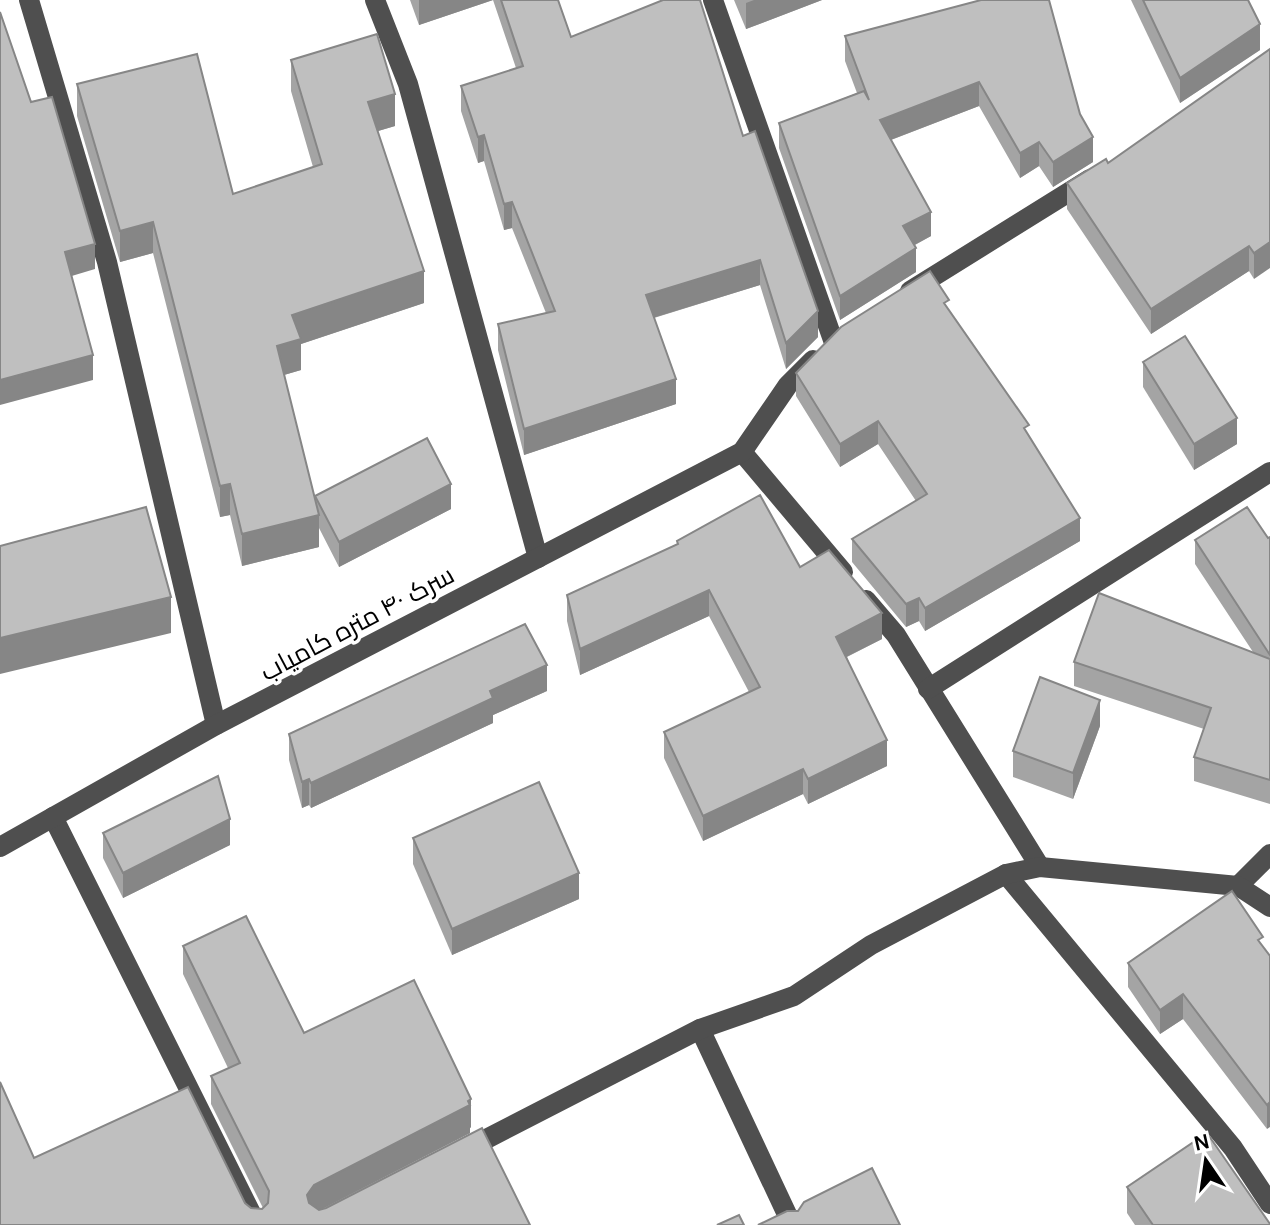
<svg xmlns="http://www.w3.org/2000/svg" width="1270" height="1225" font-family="Karla,Cairo,sans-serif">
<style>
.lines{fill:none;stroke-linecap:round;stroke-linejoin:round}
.minor{stroke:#4f4f4f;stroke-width:20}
.wall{fill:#a4a4a4}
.shaded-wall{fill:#868686}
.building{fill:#bfbfbf;stroke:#868686;stroke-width:2}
.labels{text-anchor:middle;stroke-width:7;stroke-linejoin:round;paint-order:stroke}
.street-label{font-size:26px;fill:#000;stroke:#fff}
</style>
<rect width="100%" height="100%" fill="#fff"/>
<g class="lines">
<g class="minor">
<polyline points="29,0 107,262 216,725"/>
<polyline points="375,0 408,84 538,558"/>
<polyline points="713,0 833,340"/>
<polyline points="910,291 1090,179"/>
<polyline points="742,452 843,572"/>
<polyline points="866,600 896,635 1040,867"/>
<polyline points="928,689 1270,472"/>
<polyline points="53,817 257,1225"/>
<polyline points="0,847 216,725 742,452 788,385 813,360"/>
<polyline points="1006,874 1233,1148 1270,1204"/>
<polyline points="1238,886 1270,854"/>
<polyline points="700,1029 792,1225"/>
<polyline points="465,1150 700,1029 794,996 871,945 1006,874 1040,867 1238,886 1270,907"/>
</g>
</g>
<g class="wall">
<polygon points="410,0 493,0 419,25"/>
<polygon points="493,0 558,0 571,37 743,136 818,337 786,369 760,285 654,318 676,404 524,455 498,350 498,324 546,313 512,228 504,230 484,161 478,163 461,111 461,86 516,68"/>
<polygon points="734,0 822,0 746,29"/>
<polygon points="981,0 1093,162 1053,187 1039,166 1020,178 979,106 891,140 931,236 915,245 916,272 840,320 779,148 779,123 857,93 845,61 845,36"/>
<polygon points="1131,0 1248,0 1260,50 1180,103"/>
<polygon points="1270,49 1254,279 1249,271 1151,334 1067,209 1067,183 1108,163"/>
<polygon points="291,60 395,126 378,131 424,303 301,344 301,370 284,375 315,501 315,496 451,509 339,567 319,528 319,547 242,566 230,515 220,517 153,253 120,262 77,116 77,84 233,194 313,167 291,91"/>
<polygon points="949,310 1029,436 1080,541 925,631 919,621 906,627 852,562 852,539 916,501 878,444 840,467 796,396 796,373"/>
<polygon points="1143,362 1237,444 1194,470 1143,387"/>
<polygon points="1270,537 1270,804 1194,781 1194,757 1204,729 1074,686 1074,662 1253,652 1195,564 1195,540 1268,538"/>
<polygon points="677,541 800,567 882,639 847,657 887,766 808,804 803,794 703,841 664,758 664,732 749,692 709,616 580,675 567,621 567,595 677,545"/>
<polygon points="547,691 493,715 493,723 311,808 309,805 302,808 289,760 289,734"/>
<polygon points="1100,726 1073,799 1013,777 1013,751"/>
<polygon points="103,833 230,845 123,898 103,858"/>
<polygon points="413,838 579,899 452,955 413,864"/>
<polygon points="183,946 304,1033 471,1127 470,1128 470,1133 323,1209 530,1225 0,1225 34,1158 245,1203 251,1208 263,1208 211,1104 211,1076 228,1068 183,974"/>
<polygon points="1263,947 1270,956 1267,1129 1183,1019 1160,1034 1128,987 1128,963"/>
<polygon points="1127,1187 1270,1225 1135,1225 1127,1213"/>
</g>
<g class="shaded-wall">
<polygon points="419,0 493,0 419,25"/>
<polygon points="754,0 822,0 746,29 746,3"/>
<polygon points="1260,24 1260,50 1180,103 1180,78"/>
<polygon points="979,82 979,106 880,144 880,120"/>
<polygon points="395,94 395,126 368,134 368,102"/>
<polygon points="484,135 484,161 478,163 478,137"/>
<polygon points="1093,137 1093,162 1053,187 1053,162"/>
<polygon points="1039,142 1039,166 1020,178 1020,153"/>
<polygon points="512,202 512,228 504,230 504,204"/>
<polygon points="931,212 931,236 903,251 903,226"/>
<polygon points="153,222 153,253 120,262 120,231"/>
<polygon points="1270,242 1270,268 1254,279 1254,253"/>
<polygon points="95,244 95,269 65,278 65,252"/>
<polygon points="1249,246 1249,271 1151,334 1151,309"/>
<polygon points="916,248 916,272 840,320 840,296"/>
<polygon points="760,260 760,285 646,320 646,295"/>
<polygon points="424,271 424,303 301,344 301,370 277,377 277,346 292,315"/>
<polygon points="818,311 818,337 786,369 786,343"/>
<polygon points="93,355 93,380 0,405 0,380"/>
<polygon points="676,379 676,404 524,455 524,429"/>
<polygon points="1237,418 1237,444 1194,470 1194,444"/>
<polygon points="878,421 878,444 840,467 840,444"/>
<polygon points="230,484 230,515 220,517 220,486"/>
<polygon points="451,484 451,509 339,567 339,542"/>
<polygon points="319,515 319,547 242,566 242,534"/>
<polygon points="1080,518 1080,541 925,631 925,608"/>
<polygon points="709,590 709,616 580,675 580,649"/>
<polygon points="171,597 171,633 0,674 0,638"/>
<polygon points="919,598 919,621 906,627 906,604"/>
<polygon points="882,613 882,639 836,662 836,637"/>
<polygon points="547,665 547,691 493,715 493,723 311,808 311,783 490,691"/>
<polygon points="1100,700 1100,726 1073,799 1073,773"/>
<polygon points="887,740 887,766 808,804 808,779"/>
<polygon points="803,769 803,794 703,841 703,816"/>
<polygon points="309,779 309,805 302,808 302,782"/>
<polygon points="230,819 230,845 123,898 123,873"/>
<polygon points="579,873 579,899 452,955 452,929"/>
<polygon points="1183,994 1183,1019 1160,1034 1160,1010"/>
<polygon points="471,1099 471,1127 470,1128 470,1133 314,1213 307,1224 307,1195 314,1185"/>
<polygon points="1270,1102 1270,1127 1267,1129 1267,1105"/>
</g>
<g class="building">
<polygon points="501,0 558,0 571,37 663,0 700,0 743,136 755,131 818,311 786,343 760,260 646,295 676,379 524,429 498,324 555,311 512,202 504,204 484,135 478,137 461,86 523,66"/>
<polygon points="981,0 1049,0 1080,114 1093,137 1053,162 1039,142 1020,153 979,82 880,120 931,212 903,226 916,248 840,296 779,123 864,91 869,100 845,36"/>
<polygon points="1143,0 1248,0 1260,24 1180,78"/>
<polygon points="0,12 31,102 52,97 95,244 65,252 93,355 0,380"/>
<polygon points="377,34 395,94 368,102 424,271 292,315 301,339 277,346 319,515 242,534 230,484 220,486 153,222 120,231 77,84 197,54 233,194 322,164 291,60"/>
<polygon points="1270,49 1270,242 1254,253 1249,246 1151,309 1067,183 1106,159 1108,163"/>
<polygon points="930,271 949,300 944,303 1029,425 1024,428 1080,518 925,608 919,598 906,604 852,539 927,494 878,421 840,444 796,373 841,327"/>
<polygon points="1185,336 1237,418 1194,444 1143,362"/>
<polygon points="427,438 451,484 339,542 315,496"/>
<polygon points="760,495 800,567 829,550 882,613 836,637 887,740 808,779 803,769 703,816 664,732 760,687 709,590 580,649 567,595 678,544 677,541"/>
<polygon points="146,507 171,597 0,638 0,546"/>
<polygon points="1247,507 1268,538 1270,537 1270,655 1195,540"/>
<polygon points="1099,593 1270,659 1270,780 1194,757 1211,708 1074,662"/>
<polygon points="525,624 547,665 490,691 493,698 311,783 309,779 302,782 289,734"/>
<polygon points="1040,677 1100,700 1073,773 1013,751"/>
<polygon points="218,776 230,819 123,873 103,833"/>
<polygon points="539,782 579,873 452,929 413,838"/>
<polygon points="1232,891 1263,937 1258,940 1270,956 1270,1102 1267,1105 1183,994 1160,1010 1128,963"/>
<polygon points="246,916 304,1033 414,980 471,1099 468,1101 470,1105 314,1185 307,1195 309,1203 319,1210 326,1208 482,1128 530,1225 0,1225 0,1082 34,1158 188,1087 245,1203 251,1208 262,1209 268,1203 269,1191 211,1076 240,1063 183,946"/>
<polygon points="1207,1133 1270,1224 1270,1225 1153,1225 1127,1187"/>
<polygon points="872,1168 900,1225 758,1225 787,1211 798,1211 804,1202"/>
<polygon points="739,1215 744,1225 717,1225"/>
</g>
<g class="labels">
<g class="street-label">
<text transform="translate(357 623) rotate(-28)" y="9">سرک ۴۰ متره کامیاب</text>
</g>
</g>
<g transform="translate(1206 1161) rotate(347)" stroke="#ffffff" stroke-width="6" paint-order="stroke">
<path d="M0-6L14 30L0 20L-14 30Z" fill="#000000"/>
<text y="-12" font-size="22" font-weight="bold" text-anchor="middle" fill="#000000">N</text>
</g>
</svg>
